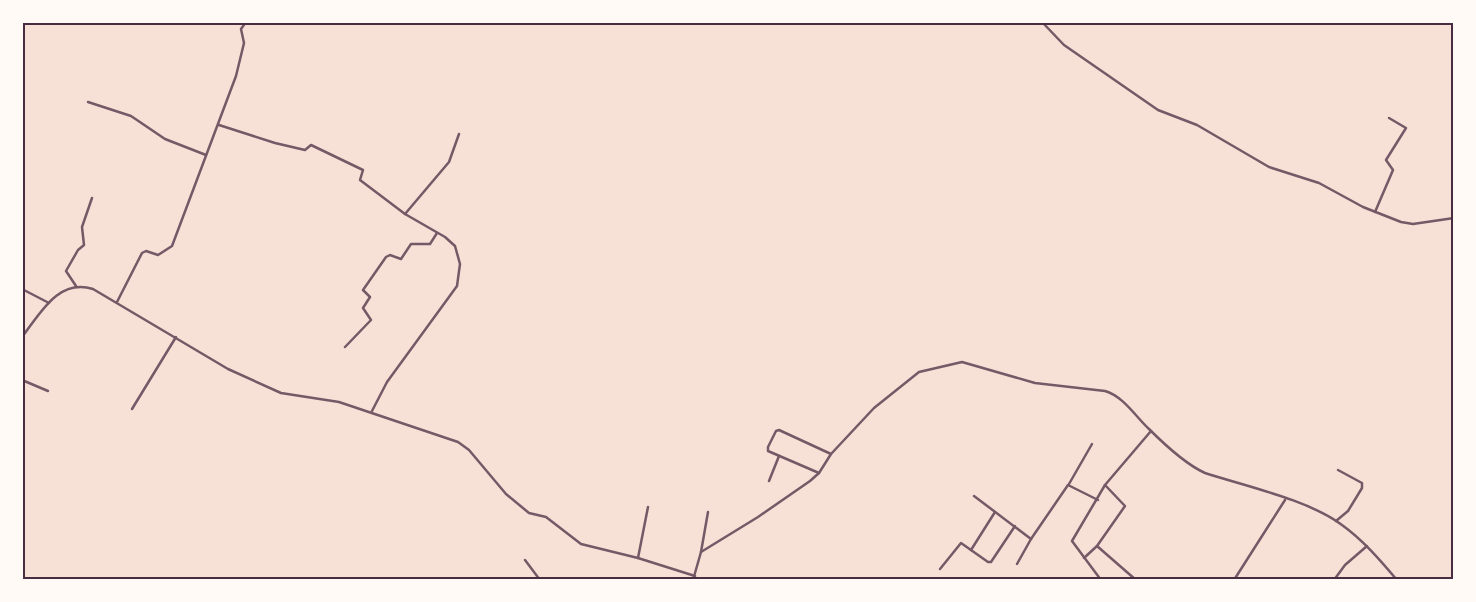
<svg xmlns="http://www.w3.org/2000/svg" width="1476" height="602" font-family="Helvetica,sans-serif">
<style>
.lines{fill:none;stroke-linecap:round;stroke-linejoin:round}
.minor{stroke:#755966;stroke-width:2.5}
.neatline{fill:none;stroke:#4a2c40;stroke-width:2}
</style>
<rect width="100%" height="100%" fill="#f7e1d7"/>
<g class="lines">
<g class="minor">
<polyline points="1042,22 1064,45 1158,110 1197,125 1269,167 1319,183 1363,207 1401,222 1413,224 1454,218"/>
<polyline points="88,102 131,116 165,139 206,155"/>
<polyline points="219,125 275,143 305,150 311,145 363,170 360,180 405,214"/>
<polyline points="1375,212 1393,170 1386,160 1406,128 1389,118"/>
<polyline points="76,286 66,271 78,250 84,245 82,227 92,198"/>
<polyline points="22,289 49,303"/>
<polyline points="117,302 142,253 146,251 158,255 172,246 236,76 244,43 241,29 246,22"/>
<path d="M22,337C40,314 58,278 93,289L228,369L281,393L339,402L458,442L469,450L506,494L529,513L546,517L581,544L638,558L695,576"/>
<polyline points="345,347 371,320 363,308 370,297 363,290 386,257 390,255 401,259 411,244 430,244 437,233"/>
<polyline points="22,380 48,391"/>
<polyline points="132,409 176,337"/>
<polyline points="372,411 387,382 457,286 460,264 455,246 445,237 405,214 449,162 459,134"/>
<polyline points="819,473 768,451 768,447 776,431 779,430 831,454"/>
<polyline points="769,481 779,456"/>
<polyline points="1069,484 1092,444"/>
<polyline points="974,496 1031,539"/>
<polyline points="1336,521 1348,511 1362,488 1362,483 1338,470"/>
<polyline points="1097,546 1136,580"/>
<polyline points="971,550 995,512"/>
<polyline points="701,552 708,512"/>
<polyline points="638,558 648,507"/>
<polyline points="1084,558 1097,546 1125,506 1105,485"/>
<polyline points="525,560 540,580"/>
<polyline points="1017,564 1031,539 1068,485 1098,500"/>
<polyline points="940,569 961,543 988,562 991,562 1015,526"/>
<path d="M693,580L701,552L758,517L810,481L819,473L831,454L874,408L919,372L962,362L1035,383L1105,391C1123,396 1136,417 1149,429C1165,445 1185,464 1205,473C1245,486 1309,500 1342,525C1363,540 1380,560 1397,580"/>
<polyline points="1101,580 1072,541 1105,485 1151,431"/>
<polyline points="1234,580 1285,500"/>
<polyline points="1334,580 1345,565 1367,546"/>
</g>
</g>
<rect width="1476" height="602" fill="none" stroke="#fffaf5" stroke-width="48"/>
<rect x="24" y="24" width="1428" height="554" class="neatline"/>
</svg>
